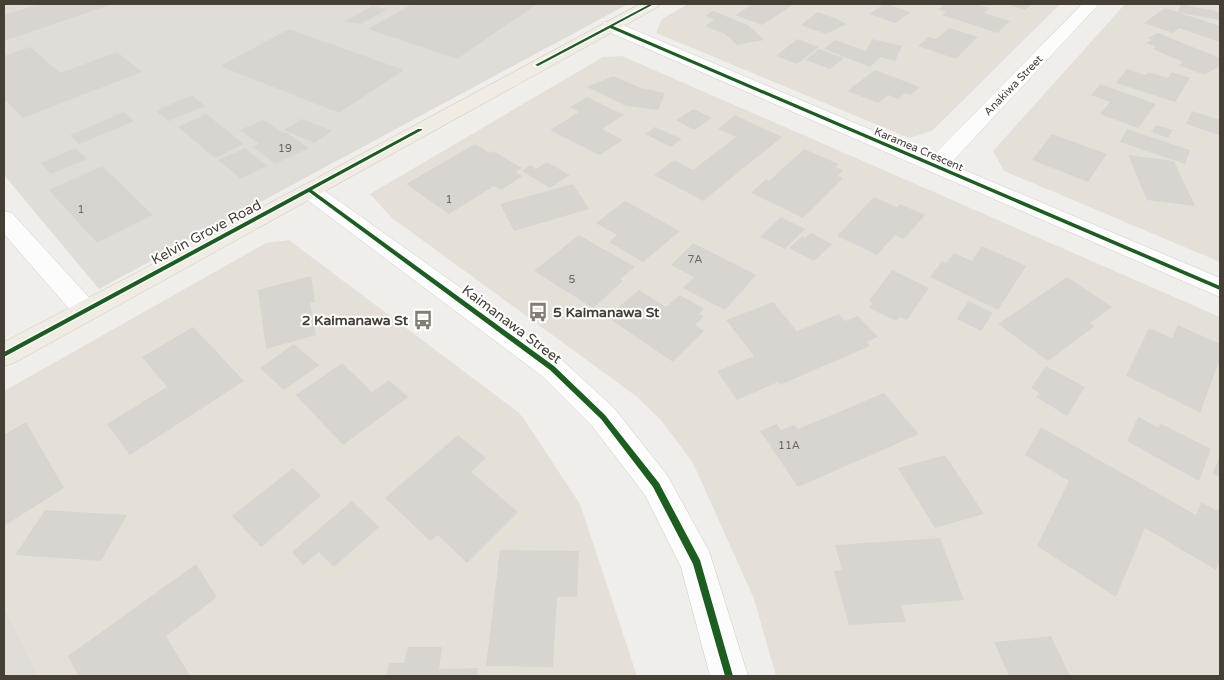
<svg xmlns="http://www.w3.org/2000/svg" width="1224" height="680" font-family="'Varela Round',sans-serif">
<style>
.residential{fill:#e4e0d7}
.industrial{fill:#e0ddd8}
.building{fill:#d8d5d1}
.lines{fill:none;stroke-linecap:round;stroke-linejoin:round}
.minor-casing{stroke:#ceccc7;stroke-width:1}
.major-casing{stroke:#d2c9b8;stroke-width:1}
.minor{fill:#fdfcfc;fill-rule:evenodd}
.major{fill:#f0ece4;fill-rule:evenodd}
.cycleway-casing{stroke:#fff;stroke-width:3}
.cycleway{fill:#1b5e20;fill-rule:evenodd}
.labels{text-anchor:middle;stroke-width:4;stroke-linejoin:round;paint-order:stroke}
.far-street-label{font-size:11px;fill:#463f36;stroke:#fff}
.number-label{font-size:11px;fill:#6c665e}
.street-label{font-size:14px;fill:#463f36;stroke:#fff}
.poi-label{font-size:14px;font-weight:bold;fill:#463f36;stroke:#fff;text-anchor:start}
</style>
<rect width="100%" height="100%" fill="#f0eeea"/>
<g class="residential">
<polygon points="688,4 1060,4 932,131 909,138 656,33 662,19"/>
<polygon points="1125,4 1220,4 1220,262 1004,171 993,151"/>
<polygon points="622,56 1220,317 1220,676 776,676 754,599 693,463 661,420 636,396 392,218 370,194 603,57"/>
<polygon points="289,240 518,412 524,419 580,504 637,676 38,676 4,606 4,391 266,243"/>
</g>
<g class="industrial">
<polygon points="4,4 628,4 99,289 4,175"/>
<polygon points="4,606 38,676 4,676"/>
</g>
<g class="building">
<polygon points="39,4 113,4 4,41 4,15"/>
<polygon points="412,4 537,4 457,59 368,29"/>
<polygon points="753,4 789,4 793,5 762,25 735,15"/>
<polygon points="884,4 887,4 911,12 895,23 869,14"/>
<polygon points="945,4 976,4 989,8 984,13 1010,21 998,33 942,15 946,12 938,9"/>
<polygon points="1006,4 1032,4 1025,10"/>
<polygon points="1181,4 1220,12 1220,20 1180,13 1220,26 1220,42 1179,28 1173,33 1144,23 1165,8 1177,12"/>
<polygon points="372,6 388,9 361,24 344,22"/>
<polygon points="713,11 748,25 764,40 737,45 725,34 705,26 714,20 705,16"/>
<polygon points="818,12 837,19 846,24 826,34 801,25"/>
<polygon points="949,28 978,37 956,59 918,46 928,37 936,39"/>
<polygon points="289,29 404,70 339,113 220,66"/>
<polygon points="1158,33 1220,58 1220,66 1204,75 1179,65 1183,62 1153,49 1156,47 1146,43 1152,40 1148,38"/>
<polygon points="797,39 819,47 797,64 776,56"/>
<polygon points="872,39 902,46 895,61 880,57 870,67 824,49 835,40 866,51"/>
<polygon points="30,47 60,73 117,52 142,72 23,118 4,99 4,56"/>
<polygon points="819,49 844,58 830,69 805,60"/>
<polygon points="1127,69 1146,75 1148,72 1168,78 1172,72 1190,78 1175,102 1116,83"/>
<polygon points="875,70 920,87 910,95 905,93 898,99 888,95 878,103 847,91"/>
<polygon points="613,76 641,88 665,93 658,110 626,106 587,87"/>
<polygon points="1100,84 1156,104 1138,128 1100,114 1110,102 1091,95"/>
<polygon points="192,95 205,106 169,121 156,111"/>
<polygon points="587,97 624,115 602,129 623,140 600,155 550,130 579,112 570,107"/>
<polygon points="694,109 712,118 694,130 676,120"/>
<polygon points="1192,111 1220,120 1219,135 1186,124"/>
<polygon points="124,112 134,121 80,144 70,135"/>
<polygon points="206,114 244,144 215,158 178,127"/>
<polygon points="735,115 782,137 703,201 654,175 674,160 693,170 736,137 718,129"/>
<polygon points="302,119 332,131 314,143 284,130"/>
<polygon points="263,120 283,133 286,132 309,148 275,164 253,147 259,144 240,130"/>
<polygon points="1156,125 1173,130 1168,138 1151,132"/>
<polygon points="655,127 682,139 671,147 645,134"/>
<polygon points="1127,129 1190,150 1185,164 1120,142"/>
<polygon points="1052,134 1107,154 1088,182 1032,160"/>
<polygon points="475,144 490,153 493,151 522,168 516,172 523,176 501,190 494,186 449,214 406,184"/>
<polygon points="75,148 87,159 51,174 41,163"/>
<polygon points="245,148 267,166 241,179 218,160"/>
<polygon points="804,149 839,164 835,167 843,170 838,176 843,178 803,218 751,193 766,179 769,181"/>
<polygon points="1128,155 1174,161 1195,206 1147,200"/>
<polygon points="547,162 570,175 550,188 522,171 530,165 536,169"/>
<polygon points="102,166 153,215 97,243 49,190"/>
<polygon points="573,184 589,209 514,231 500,204"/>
<polygon points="874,197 897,207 900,204 925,215 904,239 895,235 877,255 837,236"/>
<polygon points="625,201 680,231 643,262 609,242 617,235 596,223"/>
<polygon points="781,217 805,229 785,249 760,237"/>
<polygon points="811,233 832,244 814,261 789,248 802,236 805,238"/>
<polygon points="579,235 635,267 620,279 623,281 593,308 534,271"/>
<polygon points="693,243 756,275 725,310 683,288 694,277 671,265"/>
<polygon points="982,246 1026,266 998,310 930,277 942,261 946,263 954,253 972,261"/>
<polygon points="892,270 929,288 907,320 899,317 896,321 869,308 873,303 869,301"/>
<polygon points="311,276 315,302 310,303 316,335 266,349 258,290"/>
<polygon points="1067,277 1112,307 1090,323 1095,326 1048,361 998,324"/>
<polygon points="639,290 666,307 680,295 704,309 699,314 704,316 695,325 704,331 673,362 607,317"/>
<polygon points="968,301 993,313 981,331 957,319"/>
<polygon points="773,302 797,331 839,314 845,321 858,316 878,337 867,342 870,346 780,385 778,382 737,400 717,371 754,356 726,320"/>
<polygon points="1178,325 1220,344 1220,359 1200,413 1126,376 1149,328 1172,338"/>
<polygon points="193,327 244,381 130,455 107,424 167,387 142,357"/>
<polygon points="294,344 319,365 284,390 260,368"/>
<polygon points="342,363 372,392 389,380 408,397 343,445 296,395"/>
<polygon points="1046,366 1085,387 1067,416 1036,397 1039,393 1031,388"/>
<polygon points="884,393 919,434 798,487 760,431 777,424 781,430 794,425 798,429"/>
<polygon points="1138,417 1159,428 1160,423 1211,449 1199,481 1127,441"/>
<polygon points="26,422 64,488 4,526 4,435"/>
<polygon points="1041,427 1196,515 1201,502 1218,511 1220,506 1220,558 1216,570 1145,528 1116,597 1037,546 1069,481 1025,455"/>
<polygon points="458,435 486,458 471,472 518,512 467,563 438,535 430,541 385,498"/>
<polygon points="945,455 984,514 935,528 898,468"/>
<polygon points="1220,455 1220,477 1213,473"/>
<polygon points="293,468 321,496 261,547 232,516"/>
<polygon points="352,501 379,527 334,567 319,552 303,565 292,552"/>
<polygon points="45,510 127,515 101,561 15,555"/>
<polygon points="940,538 964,600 901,605 906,622 849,625 834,571 842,570 835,545"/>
<polygon points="500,550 579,551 577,597 557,597 553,667 486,666"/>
<polygon points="196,564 217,597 166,636 190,676 78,676 68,656"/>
<polygon points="1051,636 1070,676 1009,676 994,642"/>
<polygon points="408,647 442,647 439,669 478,668 477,676 386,676 389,663 404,663"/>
</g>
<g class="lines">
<defs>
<g id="minor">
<polygon points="1082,4 1099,4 950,164 1220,278 1220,297 604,30 601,26 604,22 616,22 933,156"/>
<polygon points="310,184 318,186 562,360 614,408 667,475 709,551 748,676 710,676 681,567 645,495 592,426 542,376 302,196 299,191 302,186"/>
<polygon points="4,211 12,213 95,304 99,311 95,318 86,321 77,318 4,234"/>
</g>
<polygon id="major" points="640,4 660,4 658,7 14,363 4,366 4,342 302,186"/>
</defs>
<use href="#minor" class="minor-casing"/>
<use href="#major" class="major-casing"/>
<use href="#minor" class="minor"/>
<use href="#major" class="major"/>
<defs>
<g id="cycleway">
<polygon points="650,4 654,4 613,26 1220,286 1220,290 610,28 538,66 535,65"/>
<polygon points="418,129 422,129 422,130 312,190 554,366 605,415 659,483 700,560 733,676 725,676 693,564 653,487 601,419 550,370 309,192 4,357 4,352"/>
</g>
</defs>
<use href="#cycleway" class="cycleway-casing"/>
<use href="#cycleway" class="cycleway"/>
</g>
<defs>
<symbol id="bus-bare" viewBox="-9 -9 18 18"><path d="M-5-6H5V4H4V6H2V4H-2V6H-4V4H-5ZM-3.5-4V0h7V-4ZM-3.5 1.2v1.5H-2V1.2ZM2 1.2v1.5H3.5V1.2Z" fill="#827c75" stroke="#fff" stroke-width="2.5" paint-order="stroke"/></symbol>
</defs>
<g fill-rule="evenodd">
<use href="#bus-bare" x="524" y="298" width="28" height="28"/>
<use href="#bus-bare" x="409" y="306" width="28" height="28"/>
</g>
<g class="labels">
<g class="far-street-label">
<text transform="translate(1013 85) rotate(-46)" y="4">Anakiwa Street</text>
<text transform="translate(919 149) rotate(23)" y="4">Karamea Crescent</text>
</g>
<g class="number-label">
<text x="285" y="152">19</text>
<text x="449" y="203">1</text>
<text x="81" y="213">1</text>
<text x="695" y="263">7A</text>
<text x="572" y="283">5</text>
<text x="789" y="449">11A</text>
</g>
<g class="street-label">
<text transform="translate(206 232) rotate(-28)" y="5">Kelvin Grove Road</text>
<text transform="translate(512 324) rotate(37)" y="5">Kaimanawa Street</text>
</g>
<g class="poi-label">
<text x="553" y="317">5 Kaimanawa St</text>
<text x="408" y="325" text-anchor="end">2 Kaimanawa St</text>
</g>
</g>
<rect width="1224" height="680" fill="none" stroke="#463f36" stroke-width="10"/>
</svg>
